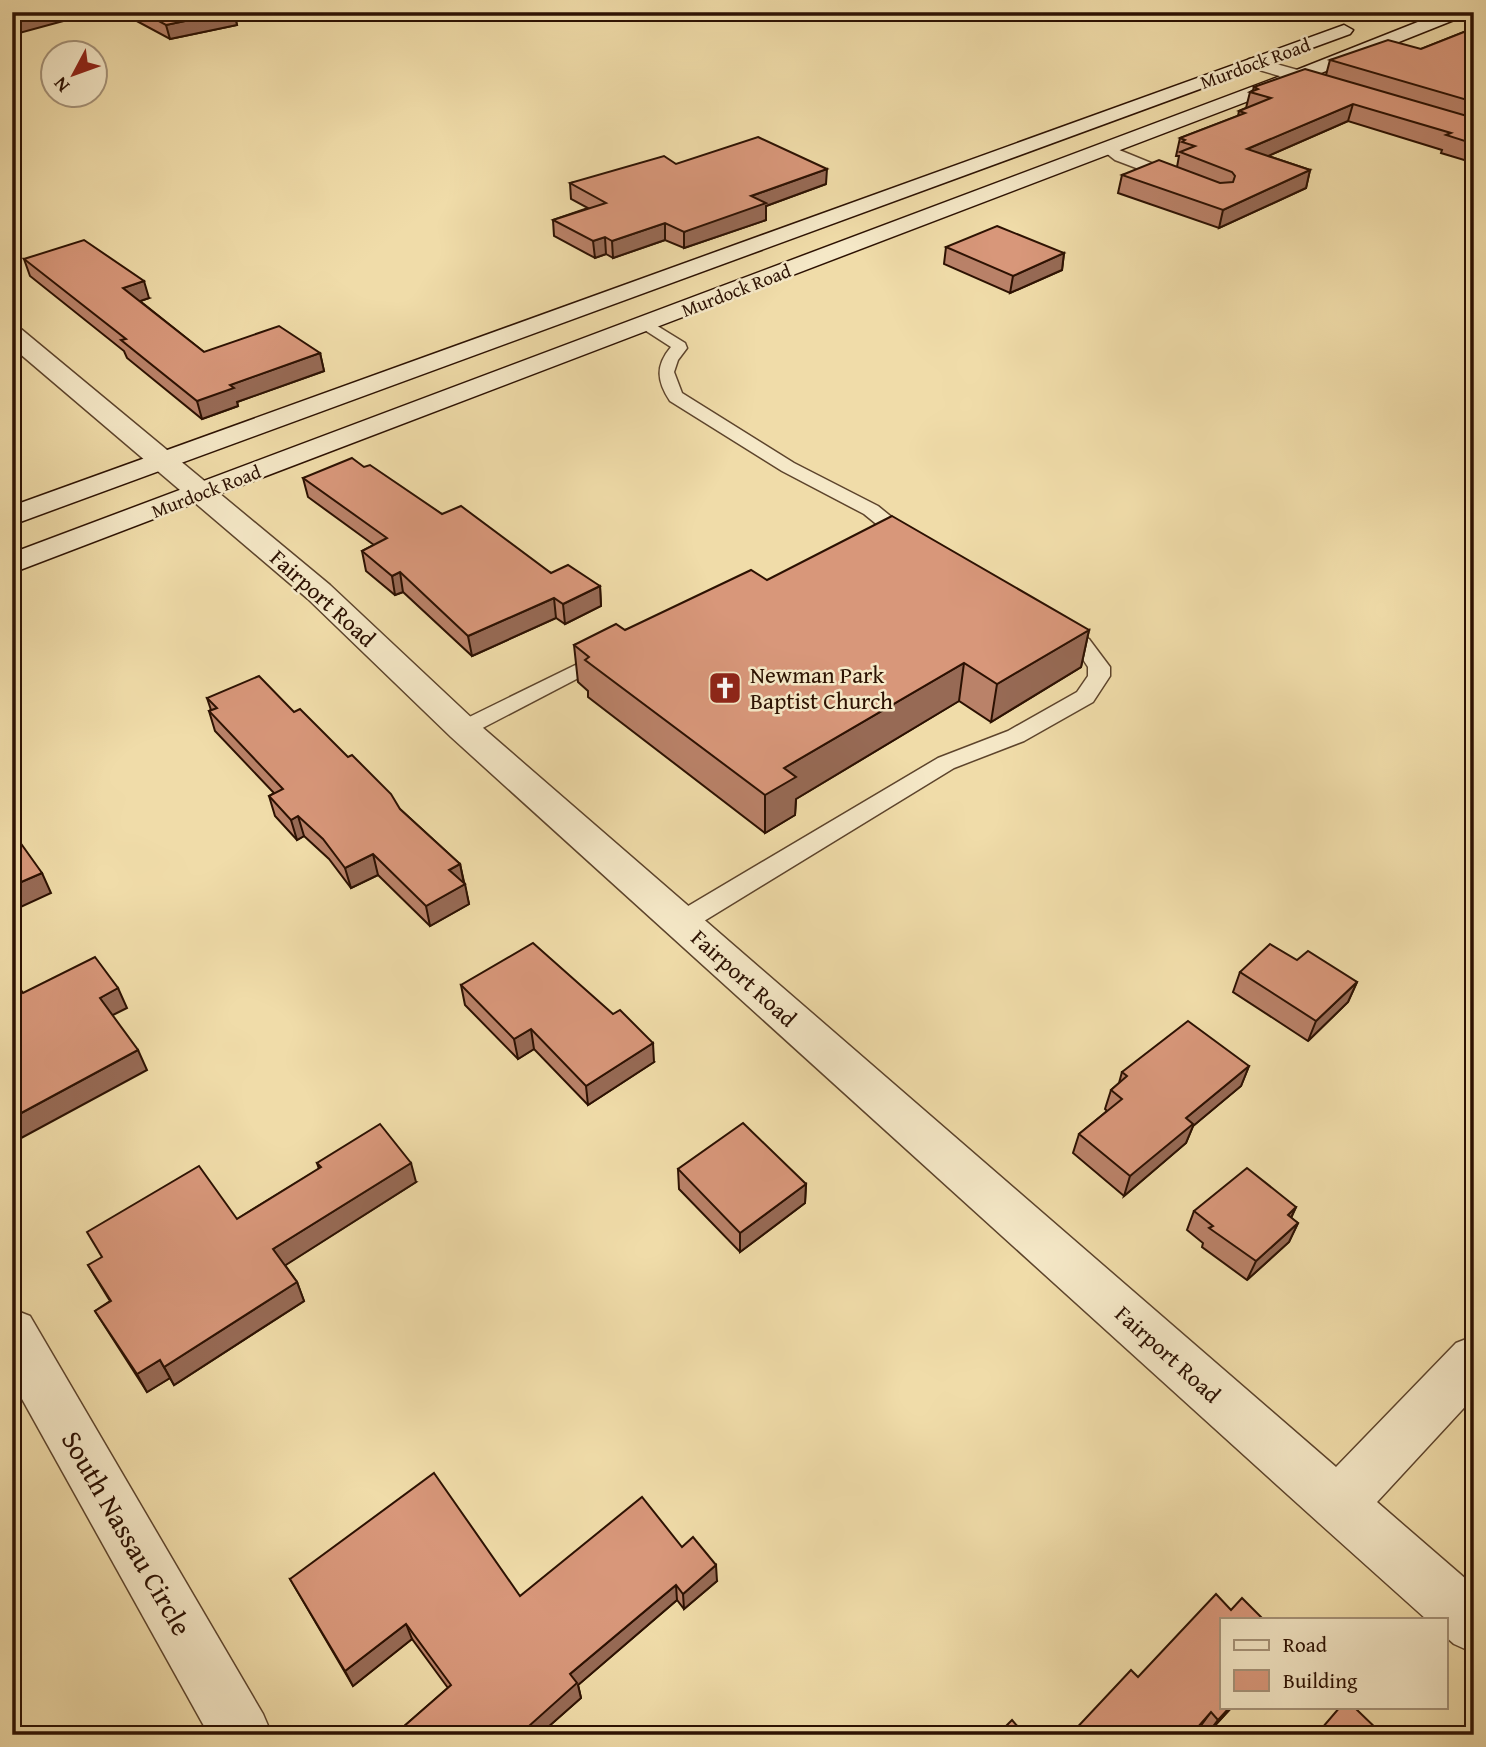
<svg xmlns="http://www.w3.org/2000/svg" width="1486" height="1747" font-family="'Gentium Book Plus',serif">
<style>
.lines{fill:none;stroke-linecap:round;stroke-linejoin:round}
.service-casing{stroke:#5d442c;stroke-width:3}
.minor-casing{stroke:#5d442c;stroke-width:3}
.secondary-casing{stroke:#2c1102;stroke-width:3}
.service{fill:#f5e8c7;fill-rule:evenodd}
.minor{fill:#f5e8c7;fill-rule:evenodd}
.secondary{fill:#f5e8c7;fill-rule:evenodd}
.wall{fill:#ba8269;stroke:#2c1102;stroke-width:2}
.shaded-wall{fill:#976a55;stroke:#2c1102;stroke-width:2}
.building{fill:#d8977a;stroke:#2c1102;stroke-width:2}
.labels{text-anchor:middle;stroke-width:5;stroke-linejoin:round;paint-order:stroke}
.far-street-label{font-size:19px;fill:#2c1102;stroke:#f5e8c7}
.street-label{font-size:23px;fill:#2c1102;stroke:#f5e8c7}
.poi-label{font-size:23px;fill:#2c1102;stroke:#f5e8c7;text-anchor:start}
.near-street-label{font-size:28px;fill:#2c1102;stroke:#f5e8c7}
</style>
<rect width="100%" height="100%" fill="#f0dca9"/>
<filter id="stains"><feTurbulence type="fractalNoise" baseFrequency=".00286" numOctaves="4"/><feColorMatrix values="0 0 0 0 .2 0 0 0 0 .09 0 0 0 0 .02 0 0 0 .5 -.17"/></filter>
<radialGradient id="worn" r=".72"><stop offset=".6" stop-color="#630" stop-opacity="0"/><stop offset="1" stop-color="#630" stop-opacity=".3"/></radialGradient>
<g class="lines">
<defs>
<g id="service">
<polygon points="1107,145 1178,174 1180,177 1178,180 1168,180 1115,160 1101,149"/>
<path d="M646,319L685,343L687,348L678,360L674,372L682,393L794,463L878,506L915,536L918,540L915,544H901L864,514L782,471L670,401C657,381 655,366 671,347L640,327L638,324Z"/>
<polygon points="1057,622 1089,639 1110,667 1110,676 1093,702 1024,741 954,768 691,929 682,931 673,929 669,922 673,915 938,758 1008,731 1077,692 1088,676 1088,667 1075,647 1047,628 1050,624"/>
<polygon points="606,650 613,652 616,656 613,660 471,734 455,734 452,729 455,724"/>
</g>
<g id="minor">
<polygon points="1255,58 1348,84 1350,88 1341,94 1249,67 1246,63 1249,59"/>
<polygon points="12,327 21,329 330,585 475,721 1336,1467 1456,1343 1474,1336 1474,1397 1377,1502 1474,1586 1474,1653 1454,1644 1446,1637 1446,1619 1426,1619 1319,1523 451,737 308,599 12,347"/>
<polygon points="12,1309 30,1316 263,1714 272,1735 209,1735 12,1381"/>
</g>
<g id="secondary">
<polygon points="1443,12 1466,12 1464,16 1306,79 12,573 12,553 1294,71"/>
<polygon points="1344,25 1353,30 1350,34 12,525 12,506"/>
</g>
</defs>
<use href="#service" class="service-casing"/>
<use href="#minor" class="minor-casing"/>
<use href="#secondary" class="secondary-casing"/>
<use href="#service" class="service"/>
<use href="#minor" class="minor"/>
<use href="#secondary" class="secondary"/>
</g>
<g class="wall">
<polygon points="120,12 234,12 237,25 170,39"/>
<polygon points="1474,28 1474,163 1441,153 1442,150 1348,121 1268,156 1310,170 1306,188 1219,228 1118,193 1122,175 1177,167 1179,156 1176,156 1180,138 1238,116 1239,111 1246,108 1250,92 1253,90 1254,87 1326,75 1330,60 1421,49"/>
<polygon points="676,164 826,184 766,206 766,220 684,248 665,240 613,258 606,254 595,258 554,236 553,220 588,208 571,199 570,183"/>
<polygon points="946,247 1064,253 1062,270 1010,293 944,264"/>
<polygon points="24,259 149,298 140,301 204,352 320,353 324,371 237,402 238,406 202,419 127,358 124,351 30,276"/>
<polygon points="364,467 442,514 551,573 600,586 601,606 565,624 556,618 472,656 403,592 395,595 366,571 362,551 374,545 308,497 303,478"/>
<polygon points="767,580 1089,630 1081,667 991,722 959,701 796,799 795,815 765,833 588,697 588,691 578,682 574,645 625,630"/>
<polygon points="207,698 294,712 460,864 469,904 430,926 378,875 351,888 329,859 304,836 297,840 275,816 269,796 274,793 215,731 209,711 211,710"/>
<polygon points="1297,960 1357,982 1348,1002 1308,1041 1233,992 1240,972"/>
<polygon points="461,985 654,1062 588,1105 534,1049 518,1059 465,1005"/>
<polygon points="1249,1066 1241,1086 1193,1126 1186,1143 1124,1196 1073,1153 1079,1134 1107,1111 1105,1109 1111,1090 1119,1083 1122,1072"/>
<polygon points="317,1163 416,1182 285,1265 297,1282 304,1301 174,1385 170,1378 147,1392 95,1311 110,1301 88,1265 237,1219 319,1169"/>
<polygon points="678,1169 806,1184 805,1203 740,1252 679,1189"/>
<polygon points="1296,1207 1291,1218 1298,1223 1289,1242 1247,1280 1202,1247 1203,1243 1187,1230 1194,1211"/>
<polygon points="682,1547 717,1581 684,1609 677,1600 578,1685 581,1698 539,1735 394,1735 448,1688 412,1639 353,1686 290,1579 520,1596"/>
<polygon points="1222,1707 1232,1707 1208,1733 1202,1726 1194,1735 1070,1735"/>
</g>
<g class="shaded-wall">
<polygon points="41,12 76,12 78,17 12,35 12,20"/>
<polygon points="228,12 234,12 237,25 170,39 166,25"/>
<polygon points="1353,104 1348,121 1243,167 1247,149"/>
<polygon points="827,169 826,184 766,206 766,220 684,248 684,232 751,196"/>
<polygon points="1310,170 1306,188 1219,228 1223,210"/>
<polygon points="665,223 665,240 613,258 612,241"/>
<polygon points="605,237 606,254 595,258 593,241"/>
<polygon points="1064,253 1062,270 1010,293 1013,276"/>
<polygon points="144,281 149,298 129,305 123,288"/>
<polygon points="320,353 324,371 237,402 238,406 202,419 197,401 230,385"/>
<polygon points="400,572 403,592 395,595 392,576"/>
<polygon points="600,586 601,606 565,624 563,604"/>
<polygon points="554,598 556,618 472,656 468,636"/>
<polygon points="1089,630 1081,667 991,722 997,684"/>
<polygon points="964,663 959,701 796,799 795,815 765,833 765,795 784,768"/>
<polygon points="298,816 304,836 297,840 291,820"/>
<polygon points="373,854 378,875 351,888 345,868"/>
<polygon points="460,864 464,884 449,870"/>
<polygon points="42,873 51,893 12,911 12,886"/>
<polygon points="465,884 469,904 430,926 426,906"/>
<polygon points="1357,982 1348,1002 1308,1041 1316,1021"/>
<polygon points="118,988 127,1008 109,1017 100,998"/>
<polygon points="531,1029 534,1049 518,1059 514,1039"/>
<polygon points="653,1043 654,1062 588,1105 586,1086"/>
<polygon points="138,1050 147,1070 12,1143 12,1118"/>
<polygon points="1249,1066 1241,1086 1193,1126 1186,1143 1124,1196 1130,1176 1186,1118"/>
<polygon points="411,1163 416,1182 281,1268 273,1249"/>
<polygon points="806,1184 805,1203 740,1252 740,1233"/>
<polygon points="1296,1207 1287,1226 1288,1215"/>
<polygon points="1298,1223 1289,1242 1247,1280 1256,1261"/>
<polygon points="297,1282 304,1301 174,1385 164,1367"/>
<polygon points="160,1360 170,1378 147,1392 137,1374"/>
<polygon points="716,1565 717,1581 684,1609 683,1594"/>
<polygon points="676,1585 677,1600 578,1685 581,1698 539,1735 519,1735 570,1674"/>
<polygon points="406,1624 412,1639 353,1686 345,1671"/>
<polygon points="1230,1707 1232,1707 1208,1733 1218,1720"/>
<polygon points="1211,1712 1194,1735 1191,1735"/>
</g>
<g class="building">
<polygon points="12,12 41,12 12,20"/>
<polygon points="142,12 228,12 166,25"/>
<polygon points="1474,28 1474,102 1330,60 1388,40 1421,49"/>
<polygon points="1305,69 1474,118 1474,144 1446,135 1451,133 1353,104 1247,149 1310,170 1223,210 1122,175 1159,160 1220,183 1233,182 1235,176 1232,172 1180,152 1195,146 1182,142 1185,140 1180,138 1245,113 1239,111 1271,98 1250,92 1258,89 1254,87"/>
<polygon points="758,137 827,169 751,196 766,203 684,232 665,223 612,241 605,237 593,241 553,220 606,203 570,183 664,156 676,164"/>
<polygon points="997,226 1064,253 1013,276 946,247"/>
<polygon points="84,240 144,281 123,288 204,352 279,326 320,353 230,385 234,388 197,401 121,340 126,339 24,259"/>
<polygon points="352,458 364,467 370,465 442,514 461,506 551,573 568,565 600,586 563,604 554,598 468,636 400,572 392,576 362,551 387,538 303,478"/>
<polygon points="892,516 1089,630 997,684 964,663 784,768 796,777 765,795 585,660 589,657 574,645 616,624 625,630 751,570 767,580"/>
<polygon points="259,676 294,712 300,709 348,757 352,755 391,794 400,809 460,864 449,870 465,884 426,906 373,854 345,868 323,839 298,816 291,820 269,796 283,789 209,711 217,708 207,698"/>
<polygon points="12,831 42,873 12,886"/>
<polygon points="533,943 613,1014 620,1010 653,1043 586,1086 531,1029 514,1039 461,985"/>
<polygon points="1270,944 1297,960 1308,951 1357,982 1316,1021 1240,972"/>
<polygon points="95,957 118,988 100,998 138,1050 12,1118 12,977 23,993"/>
<polygon points="1188,1021 1249,1066 1186,1118 1193,1124 1130,1176 1079,1134 1122,1099 1111,1090 1127,1076 1122,1072"/>
<polygon points="743,1123 806,1184 740,1233 678,1169"/>
<polygon points="380,1124 411,1163 273,1249 297,1282 164,1367 160,1360 137,1374 95,1311 111,1301 88,1265 102,1257 87,1232 199,1166 237,1219 321,1167 317,1163"/>
<polygon points="1247,1168 1296,1207 1288,1215 1298,1223 1256,1261 1209,1228 1213,1226 1194,1211"/>
<polygon points="434,1473 520,1596 642,1497 682,1547 693,1537 716,1565 683,1594 676,1585 570,1674 577,1683 519,1735 394,1735 451,1685 406,1624 345,1671 290,1579"/>
<polygon points="1216,1594 1231,1610 1242,1598 1263,1619 1222,1619 1222,1707 1230,1707 1218,1720 1211,1712 1191,1735 1070,1735 1131,1670 1138,1677"/>
<polygon points="1340,1707 1354,1707 1383,1735 1316,1735"/>
<polygon points="1012,1720 1025,1735 997,1735"/>
</g>
<defs>
<symbol id="church-square" viewBox="-11 -11 22 22"><rect x="-9" y="-9" width="18" height="18" rx="4" fill="#8f2418" stroke="#f5e8c7"/><path d="M-1.2-6h2.4v3.5h3.3v2.4h-3.3V6h-2.4V-.1h-3.3v-2.4h3.3Z" fill="#fff"/></symbol>
</defs>
<g fill-rule="evenodd">
<use href="#church-square" x="706" y="669" width="38" height="38"/>
</g>
<g class="labels">
<g class="far-street-label">
<text transform="translate(1255 63) rotate(-20)" y="7">Murdock Road</text>
<text transform="translate(736 290) rotate(-21)" y="7">Murdock Road</text>
<text transform="translate(206 491) rotate(-21)" y="7">Murdock Road</text>
</g>
<g class="street-label">
<text transform="translate(323 598) rotate(42)" y="8">Fairport Road</text>
<text transform="translate(744 978) rotate(42)" y="8">Fairport Road</text>
<text transform="translate(1168 1354) rotate(42)" y="8">Fairport Road</text>
</g>
<g class="poi-label">
<text x="750" y="683">Newman Park<tspan x="750" dy="26">Baptist Church</tspan></text>
</g>
<g class="near-street-label">
<text transform="translate(127 1533) rotate(60)" y="10">South Nassau Circle</text>
</g>
</g>
<rect width="1486" height="1747" fill="none" stroke="#f0dca9" stroke-width="42"/>
<rect x="14" y="14" width="1458" height="1719" fill="none" stroke="#2c1102" stroke-width="3.5"/>
<rect x="21" y="21" width="1444" height="1705" fill="none" stroke="#2c1102" stroke-width="2"/>
<rect x="1220" y="1618" width="228" height="91" fill="#f5e8c7" stroke="#a59278" stroke-width="2"/>
<rect x="1234" y="1640" width="35" height="10" fill="#f5e8c7" stroke="#a59278" stroke-width="2"/>
<text x="1283" y="1652" font-size="21" fill="#2c1102">Road</text>
<rect x="1234" y="1670" width="35" height="21" fill="#d8977a" stroke="#a59278" stroke-width="2"/>
<text x="1283" y="1688" font-size="21" fill="#2c1102">Building</text>
<g transform="translate(74 74) rotate(229)"><circle r="33" fill="#f5e8c7" stroke="#a59278" stroke-width="2"/>
<path d="M0-5L12 26L0 18L-12 26Z" fill="#8f2418"/>
<text y="-10" font-size="19" font-weight="bold" text-anchor="middle" fill="#2c1102">N</text>
</g>
<rect width="100%" height="100%" filter="url(#stains)"/>
<rect width="100%" height="100%" fill="url(#worn)"/>
</svg>
